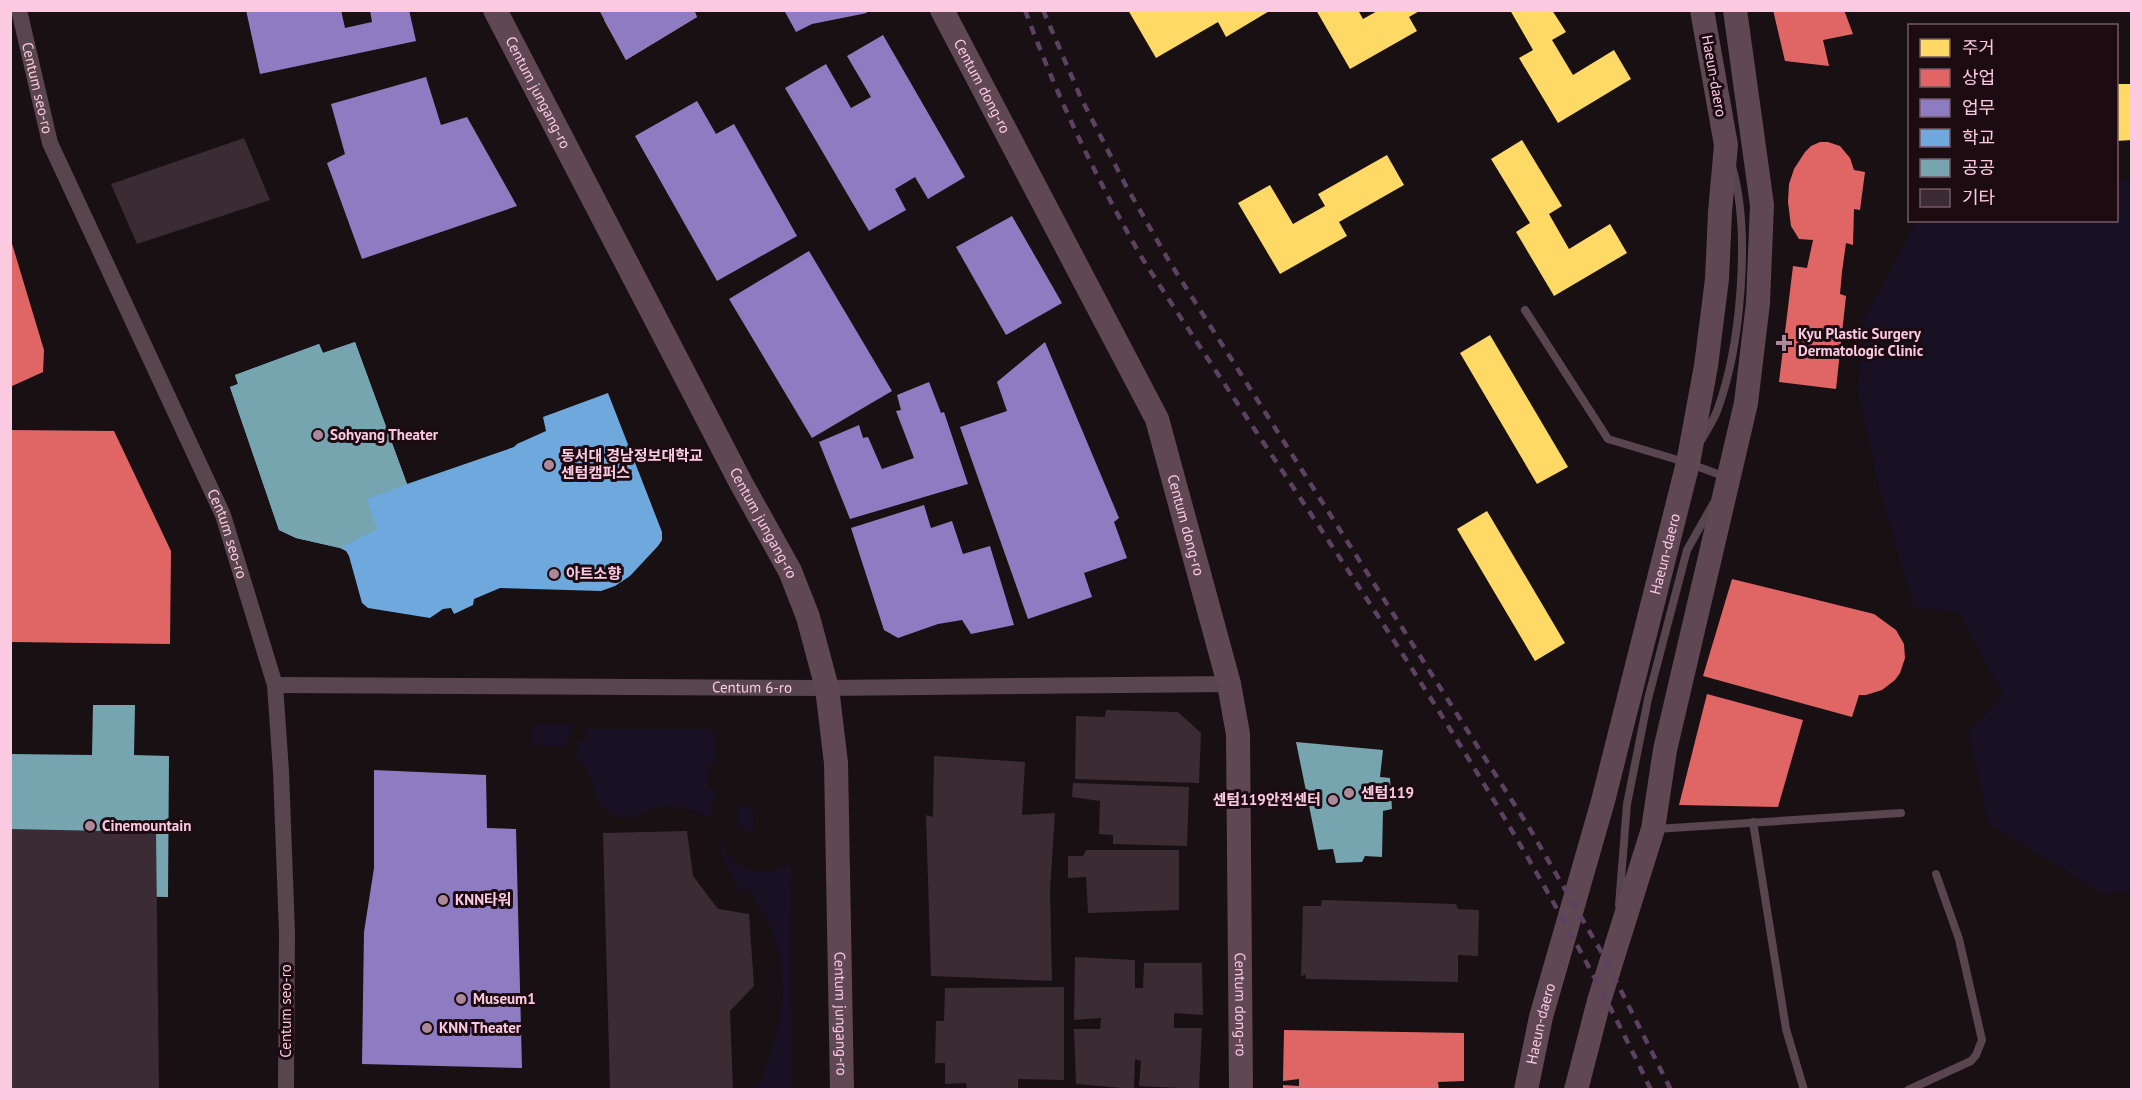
<svg xmlns="http://www.w3.org/2000/svg" width="2142" height="1100" font-family="'PT Sans','Noto Sans KR',sans-serif">
<style>
.green{fill:#181023}
.homes{fill:#ffd966}
.shops{fill:#e06666}
.offices{fill:#8e7cc3}
.schools{fill:#6fa8dc}
.public{fill:#76a5af}
.building{fill:#3a2c32}
.lines{fill:none;stroke-linecap:round;stroke-linejoin:round}
.lane{stroke:#59454e;stroke-width:8}
.street{stroke:#59454e;stroke-width:16}
.secondary{stroke:#5f4754;stroke-width:24}
.rail{stroke:#5c4161;stroke-width:4.5;stroke-dasharray:9 8;stroke-linecap:butt}
.poi-dot{fill:#ac8998;stroke:#1c0c12;stroke-width:2}
.labels{text-anchor:middle;stroke-width:6;stroke-linejoin:round;paint-order:stroke}
.street-label{font-size:15px;fill:#fccae0;stroke:#1c0c12}
.poi-label{font-size:15px;font-weight:bold;fill:#fccae0;stroke:#1c0c12;text-anchor:start}
</style>
<rect width="100%" height="100%" fill="#181013"/>
<g class="green">
<polygon points="2131,179 2132,891 2103,894 1988,823 1968,733 2003,694 1959,613 1914,607 1881,497 1858,393 1862,322 1917,221 2116,220 2117,180"/>
<polygon points="535,723 569,724 573,726 564,746 532,747 532,728"/>
<path d="M585,729H713L715,738V764L709,765L708,788L715,790V793L710,818L706,814C693,813 682,806 669,806C642,806 624,834 601,804C592,792 594,781 587,770C585,765 579,760 575,756L578,740L587,741Z"/>
<path d="M744,805L750,807C754,815 758,827 749,832L740,828L736,820L738,809Z"/>
<path d="M720,833C721,868 765,882 791,862L792,895L791,1089H748L750,1085L757,1088C782,1031 794,976 766,917C761,907 754,898 749,889L742,893C732,875 717,854 720,833Z"/>
</g>
<g class="homes">
<polygon points="1128,10 1169,12 1271,10 1226,37 1218,22 1156,58"/>
<polygon points="1316,10 1358,10 1363,19 1379,10 1421,10 1409,17 1417,31 1350,69"/>
<polygon points="1510,10 1552,10 1566,32 1552,40 1573,75 1614,50 1631,79 1558,123 1519,58 1533,50"/>
<polygon points="2116,84 2132,84 2132,140 2116,141"/>
<polygon points="1522,140 1562,206 1549,214 1569,249 1610,224 1627,253 1554,296 1516,232 1530,223 1491,159"/>
<polygon points="1387,155 1404,185 1339,222 1347,236 1280,274 1238,203 1270,185 1293,224 1325,206 1318,194"/>
<polygon points="1490,335 1568,467 1537,484 1460,353"/>
<polygon points="1487,511 1565,643 1535,661 1457,529"/>
</g>
<g class="shops">
<polygon points="621,10 694,10 697,17 626,60 604,20"/>
<polygon points="1773,10 1844,10 1853,34 1823,40 1829,66 1785,61"/>
<polygon points="1820,142 1828,142 1840,146 1850,158 1854,170 1865,172 1860,210 1854,209 1853,245 1846,243 1842,272 1840,294 1846,296 1836,389 1779,382 1793,266 1807,268 1813,240 1799,239 1791,226 1788,202 1789,184 1794,169 1805,152 1811,146"/>
<polygon points="10,237 44,350 43,372 10,387"/>
<polygon points="10,430 114,431 171,551 170,644 10,642"/>
<polygon points="1732,579 1874,614 1896,630 1904,644 1905,658 1900,673 1895,680 1882,690 1866,695 1859,695 1852,717 1703,676"/>
<polygon points="1707,694 1803,720 1778,807 1679,805"/>
<polygon points="1284,1030 1464,1033 1464,1081 1438,1082 1439,1090 1283,1090 1283,1085 1299,1086 1299,1079 1283,1081"/>
</g>
<g class="offices">
<polygon points="246,10 341,10 345,28 372,22 370,10 409,10 416,41 260,74"/>
<polygon points="599,10 694,10 697,17 626,60"/>
<polygon points="784,10 865,10 867,13 812,24 796,32"/>
<polygon points="883,35 965,177 928,199 915,177 895,189 906,210 869,231 785,88 826,64 851,108 871,97 847,56"/>
<polygon points="426,77 441,125 467,117 517,206 362,259 327,163 345,154 331,104"/>
<polygon points="697,101 716,134 734,124 797,236 717,281 635,136"/>
<polygon points="1012,216 1062,303 1006,335 956,247"/>
<polygon points="809,251 892,391 812,438 729,299"/>
<polygon points="1045,342 1119,518 1114,522 1127,558 1084,573 1092,597 1028,619 960,427 1007,411 997,382"/>
<polygon points="929,382 941,413 944,412 968,484 850,519 819,442 859,425 863,438 868,437 882,469 914,458 896,411 901,410 897,395"/>
<polygon points="924,505 931,528 952,521 963,554 990,546 1014,625 971,634 962,620 938,624 898,638 884,630 851,528"/>
<polygon points="374,770 486,775 487,828 516,829 522,1068 362,1064 364,932 374,868"/>
</g>
<polygon class="schools" points="355,342 407,484 514,447 517,444 546,431 543,417 608,393 662,532 662,540 658,546 630,576 615,586 601,591 500,588 474,599 473,605 454,614 451,608 443,609 430,618 368,608 362,603 349,556 346,551 340,548 296,538 279,530 230,387 238,384 235,375 319,344 323,353"/>
<g class="public">
<polygon points="355,342 407,484 367,499 377,529 340,548 296,538 279,530 230,387 238,384 235,375 319,344 323,353"/>
<polygon points="93,705 135,705 134,755 169,756 168,897 10,895 10,754 92,755"/>
<polygon points="1296,742 1383,750 1380,777 1390,778 1392,809 1383,811 1382,857 1365,856 1362,862 1336,863 1333,849 1318,850"/>
<rect x="10" y="1062" width="132" height="28"/>
</g>
<g class="building">
<polygon points="244,138 270,200 137,244 111,184"/>
<polygon points="1106,710 1178,712 1201,733 1199,783 1075,779 1076,716 1105,717"/>
<polygon points="934,756 1025,762 1022,815 1055,813 1050,890 1052,981 931,976 926,815 933,817"/>
<polygon points="1073,783 1189,787 1187,846 1113,844 1113,835 1099,834 1100,801 1072,797"/>
<polygon points="10,829 156,832 159,1090 10,1090"/>
<polygon points="687,831 693,876 718,909 749,914 754,986 730,1011 733,1090 610,1090 603,833"/>
<polygon points="1086,850 1179,850 1179,910 1088,913 1086,877 1068,878 1068,856 1083,856"/>
<polygon points="1322,900 1456,904 1458,909 1479,910 1478,956 1458,955 1458,982 1306,979 1305,974 1301,977 1303,906 1321,906"/>
<polygon points="1075,957 1135,960 1135,988 1143,988 1144,963 1202,963 1203,1015 1174,1013 1174,1028 1202,1028 1199,1089 1139,1086 1141,1061 1135,1059 1134,1089 1076,1084 1074,1029 1100,1029 1101,1018 1074,1020"/>
<polygon points="1064,987 1064,1080 1018,1079 1018,1090 967,1090 966,1083 945,1084 945,1063 935,1063 936,1021 944,1021 945,988"/>
</g>
<g class="lines">
<g class="lane">
<polyline points="1525,310 1608,439 1688,463 1726,477"/>
<path d="M1702,439C1707,430 1713,421 1717,411C1741,347 1751,231 1732,166"/>
<polyline points="1753,822 1786,1029 1804,1090"/>
<polyline points="1656,829 1901,813"/>
<polyline points="1619,905 1627,804 1648,699 1687,550 1713,504"/>
<polyline points="1908,1090 1971,1061 1976,1055 1982,1040 1959,939 1936,874"/>
</g>
<g class="street">
<path id="s1" d="M19,10L50,143L223,515L275,685L281,771L287,933L286,1090"/>
<path id="s2" d="M275,685L827,688L1229,684"/>
</g>
<g class="secondary">
<path id="s3" d="M495,10L741,483L790,571L808,617L827,688L836,763L842,1090"/>
<path id="s4" d="M942,10L1157,419L1229,684L1238,734L1241,1090"/>
<path id="s5" d="M1526,1090L1541,1017L1603,801L1688,463L1706,366L1717,279L1720,212L1726,145L1702,10"/>
<polyline points="1576,1090 1599,1001 1653,829 1665,750 1746,403 1758,303 1762,205 1735,10"/>
</g>
<g class="rail">
<path d="M1025,10C1058,99 1095,176 1142,258C1318,531 1511,795 1651,1090"/>
<polyline points="1043,10 1081,98 1125,184 1169,261 1530,829 1602,953 1671,1090"/>
</g>
</g>
<g class="poi-dot">
<path d="M1781 334h6v6h6v6h-6v6h-6v-6h-6v-6h6z"/>
<circle cx="318" cy="435" r="6"/>
<circle cx="549" cy="465" r="6"/>
<circle cx="554" cy="574" r="6"/>
<circle cx="1349" cy="793" r="6"/>
<circle cx="1333" cy="800" r="6"/>
<circle cx="90" cy="826" r="6"/>
<circle cx="443" cy="900" r="6"/>
<circle cx="461" cy="999" r="6"/>
<circle cx="427" cy="1028" r="6"/>
</g>
<g class="labels">
<g class="street-label">
<text transform="translate(1714 76) rotate(80)" y="5">Haeun-daero</text>
<text dy="5" stroke="none"><textPath href="#s4" startOffset="86">Centum dong-ro</textPath></text>
<text dy="5" stroke="none"><textPath href="#s1" startOffset="80">Centum seo-ro</textPath></text>
<text dy="5" stroke="none"><textPath href="#s3" startOffset="93">Centum jungang-ro</textPath></text>
<text dy="5" stroke="none"><textPath href="#s3" startOffset="579">Centum jungang-ro</textPath></text>
<text dy="5" stroke="none"><textPath href="#s4" startOffset="572">Centum dong-ro</textPath></text>
<text dy="5" stroke="none"><textPath href="#s1" startOffset="566">Centum seo-ro</textPath></text>
<text dy="5" stroke="none"><textPath href="#s5" startOffset="554">Haeun-daero</textPath></text>
<text dy="5" stroke="none"><textPath href="#s2" startOffset="477">Centum 6-ro</textPath></text>
<text dy="5" stroke="none"><textPath href="#s4" startOffset="1058">Centum dong-ro</textPath></text>
<text transform="translate(286 1011) rotate(-90)" y="5">Centum seo-ro</text>
<text dy="5" stroke="none"><textPath href="#s3" startOffset="1083">Centum jungang-ro</textPath></text>
<text dy="5" stroke="none"><textPath href="#s5" startOffset="68">Haeun-daero</textPath></text>
</g>
<g class="poi-label">
<text x="1798" y="339">Kyu Plastic Surgery<tspan x="1798" dy="17">Dermatologic Clinic</tspan></text>
<text x="330" y="440">Sohyang Theater</text>
<text x="561" y="461">동서대 경남정보대학교<tspan x="561" dy="17">센텀캠퍼스</tspan></text>
<text x="566" y="579">아트소향</text>
<text x="1361" y="798">센텀119</text>
<text x="1321" y="805" text-anchor="end">센텀119안전센터</text>
<text x="102" y="831">Cinemountain</text>
<text x="455" y="905">KNN타워</text>
<text x="473" y="1004">Museum1</text>
<text x="439" y="1033">KNN Theater</text>
</g>
</g>
<rect width="2142" height="1100" fill="none" stroke="#fccae0" stroke-width="24"/>
<rect x="1908" y="24" width="210" height="198" fill="#1c0c12" stroke="#765864" stroke-width="1.5"/>
<rect x="1920" y="39" width="30" height="18" fill="#ffd966" stroke="#765864" stroke-width="1.5"/>
<text x="1962" y="54" font-size="18" fill="#fccae0">주거</text>
<rect x="1920" y="69" width="30" height="18" fill="#e06666" stroke="#765864" stroke-width="1.5"/>
<text x="1962" y="84" font-size="18" fill="#fccae0">상업</text>
<rect x="1920" y="99" width="30" height="18" fill="#8e7cc3" stroke="#765864" stroke-width="1.5"/>
<text x="1962" y="114" font-size="18" fill="#fccae0">업무</text>
<rect x="1920" y="129" width="30" height="18" fill="#6fa8dc" stroke="#765864" stroke-width="1.5"/>
<text x="1962" y="144" font-size="18" fill="#fccae0">학교</text>
<rect x="1920" y="159" width="30" height="18" fill="#76a5af" stroke="#765864" stroke-width="1.5"/>
<text x="1962" y="174" font-size="18" fill="#fccae0">공공</text>
<rect x="1920" y="189" width="30" height="18" fill="#3a2c32" stroke="#765864" stroke-width="1.5"/>
<text x="1962" y="204" font-size="18" fill="#fccae0">기타</text>
</svg>
